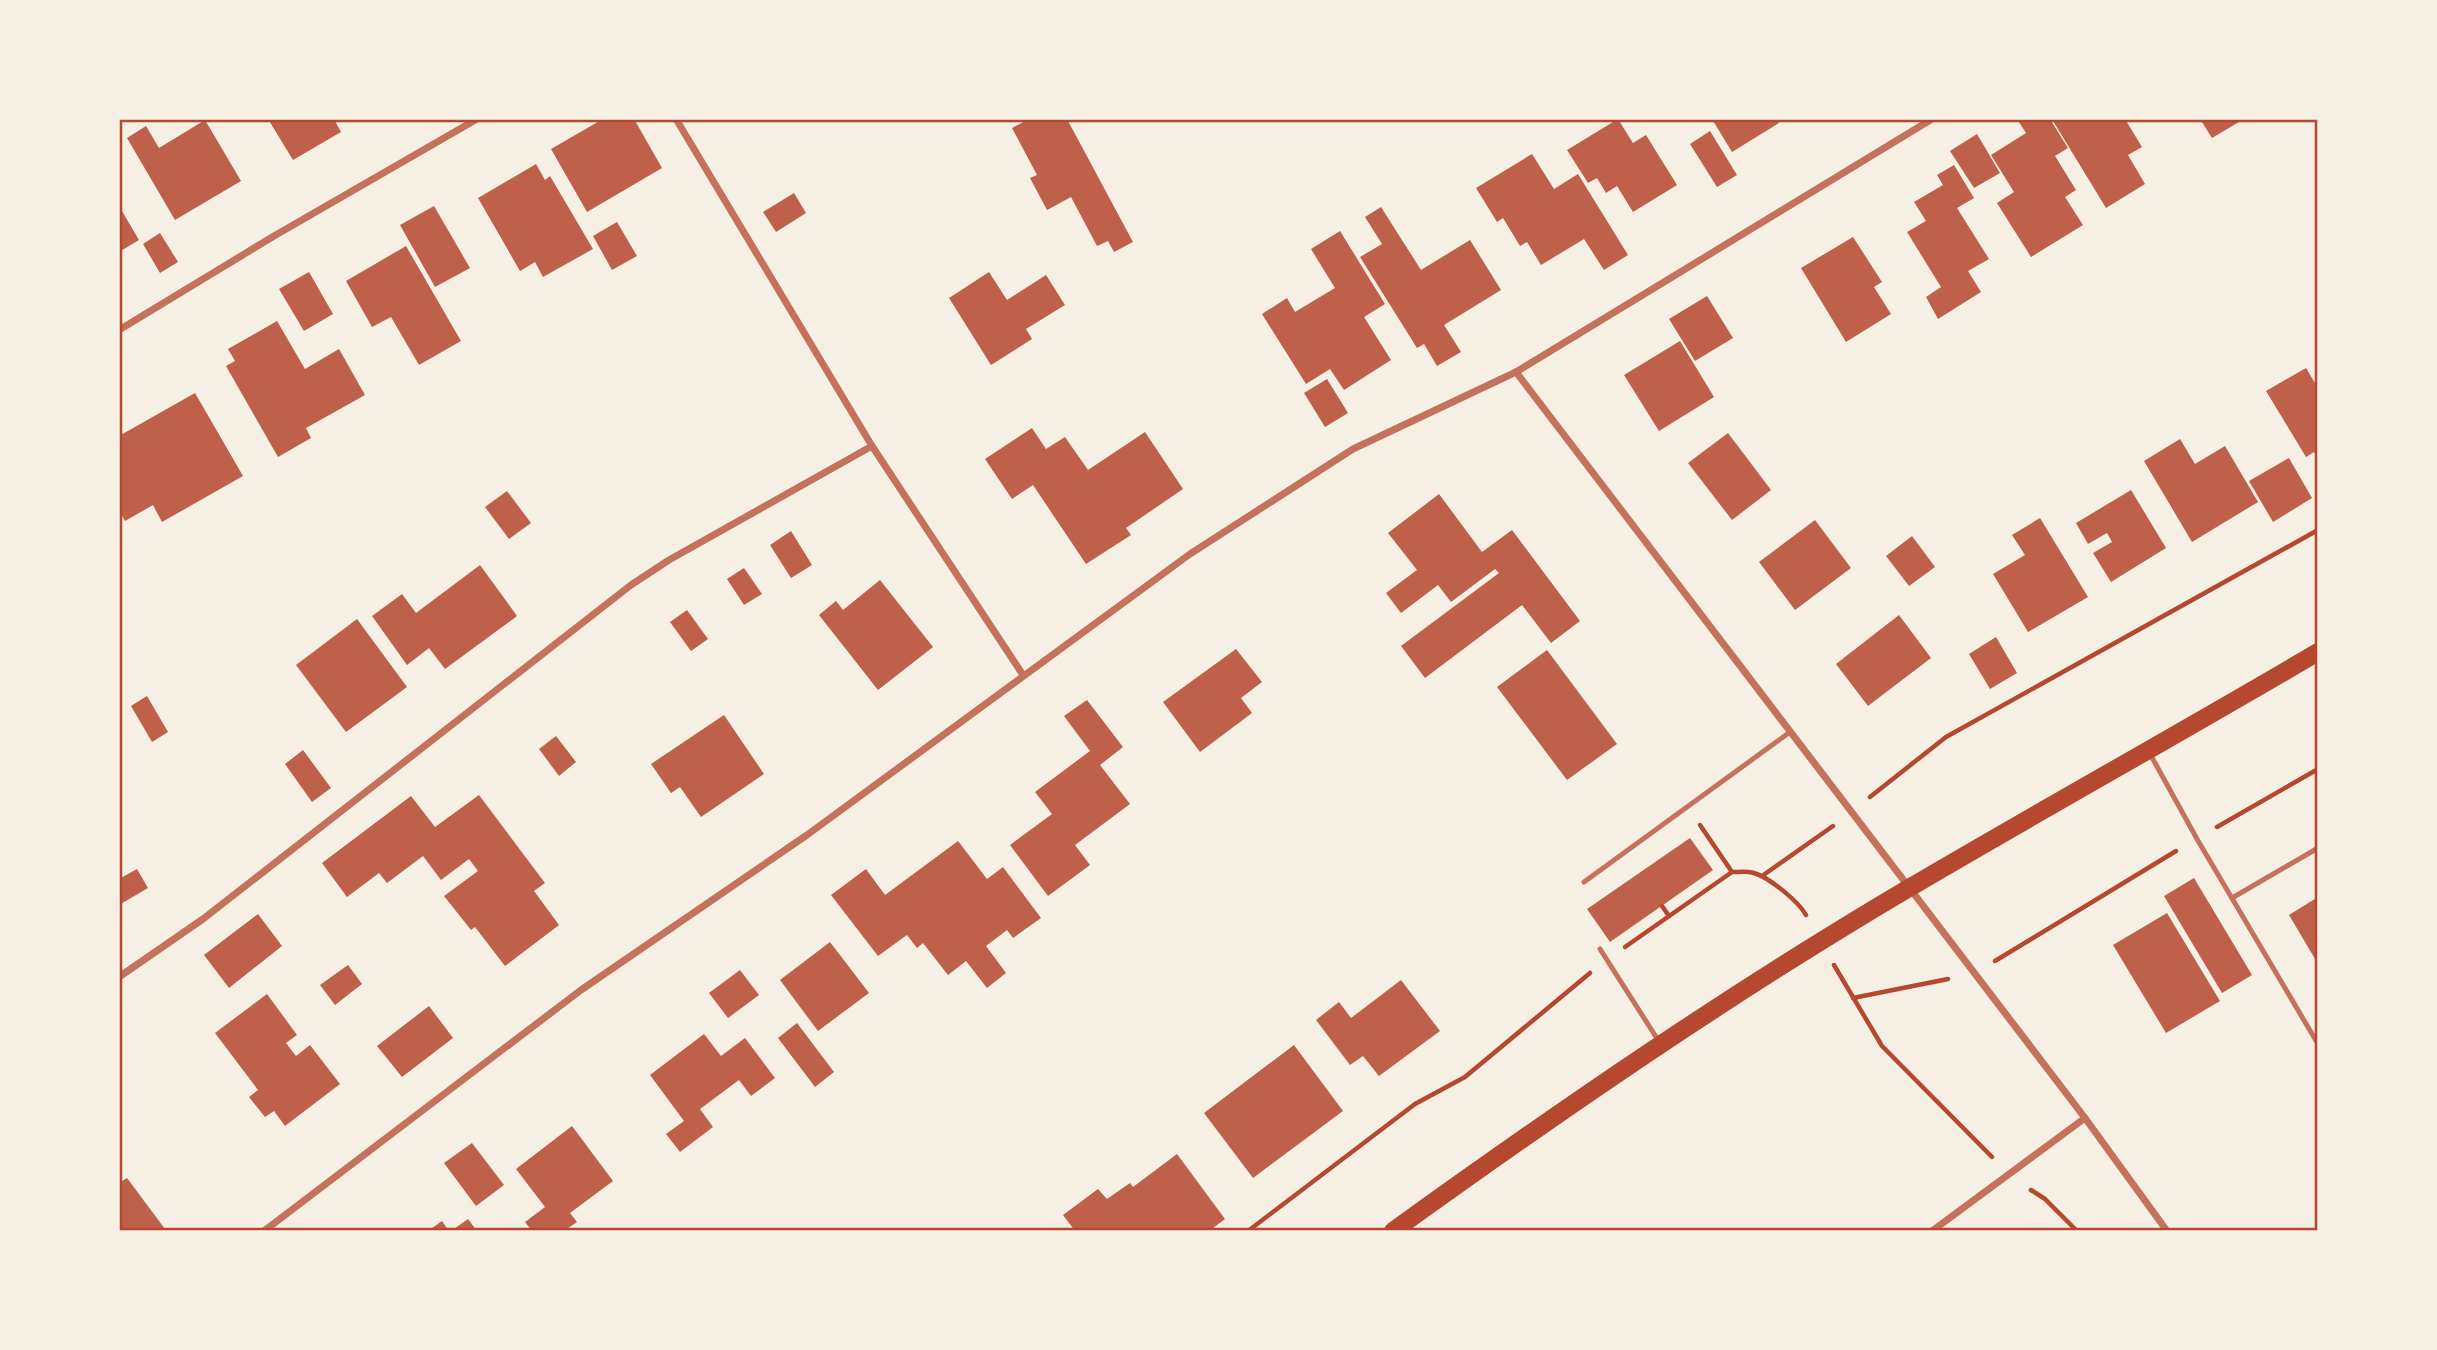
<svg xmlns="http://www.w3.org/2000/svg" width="2437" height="1350" font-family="Ubuntu,sans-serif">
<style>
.building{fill:#bf614a}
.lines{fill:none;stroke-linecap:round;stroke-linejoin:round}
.path{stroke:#b5482f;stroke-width:4.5}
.service{stroke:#c5725c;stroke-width:5}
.minor{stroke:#c5725c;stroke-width:7}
.primary{stroke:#b5482f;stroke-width:18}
.neatline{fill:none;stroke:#b5482f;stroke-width:2.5}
</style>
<rect width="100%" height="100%" fill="#f6efe4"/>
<g class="building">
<polygon points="268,119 334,119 341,132 293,160"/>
<polygon points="603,119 634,119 662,168 587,212 551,149"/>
<polygon points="1029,119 1067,119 1133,242 1114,252 1108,241 1097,246 1071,197 1047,210 1030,178 1037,175 1012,128"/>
<polygon points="1618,119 1633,143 1646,135 1677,185 1633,212 1617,186 1606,193 1597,178 1588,183 1567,150"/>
<polygon points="1712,119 1776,119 1779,123 1732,152"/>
<polygon points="2017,119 2050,119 2068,148 2055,156 2076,190 2065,197 2083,225 2031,257 1997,203 2014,192 1991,155 2026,133"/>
<polygon points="2056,119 2125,119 2142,147 2128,155 2145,184 2106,208 2053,121"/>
<polygon points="2200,119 2244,119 2212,138"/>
<polygon points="205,120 241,181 175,220 127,138 146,126 159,148"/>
<polygon points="1710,131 1737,175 1717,187 1690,144"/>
<polygon points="1977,134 2000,173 1974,188 1950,151"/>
<polygon points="1532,154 1554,189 1578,174 1628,255 1604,270 1584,239 1541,265 1527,242 1520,246 1503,218 1497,222 1476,188"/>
<polygon points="536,164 545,180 550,176 593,249 543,277 535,262 520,271 478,198"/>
<polygon points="1954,165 1974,198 1957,208 1989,259 1968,271 1981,292 1938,319 1926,297 1941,287 1907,232 1926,221 1914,202 1943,185 1937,175"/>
<polygon points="794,193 806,213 776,232 763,212"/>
<polygon points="119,206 139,240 119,252"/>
<polygon points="434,206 470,268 435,287 400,225"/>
<polygon points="1381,207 1421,270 1470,240 1501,290 1444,325 1461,352 1437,366 1424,344 1417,348 1360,257 1382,244 1365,217"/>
<polygon points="617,222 637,256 612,270 593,236"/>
<polygon points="1340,231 1385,304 1364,317 1391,360 1344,390 1330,369 1306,384 1262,314 1287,298 1295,312 1335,288 1311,249"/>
<polygon points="160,233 178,262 160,273 143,244"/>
<polygon points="1853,237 1882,282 1874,287 1891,314 1846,342 1801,268"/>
<polygon points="406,246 461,341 419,365 391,317 372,327 346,281"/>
<polygon points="309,272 333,314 304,331 279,289"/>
<polygon points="989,272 1007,300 1046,275 1065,305 1026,329 1032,339 991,365 949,298"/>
<polygon points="1707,296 1733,338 1695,361 1669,319"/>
<polygon points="277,321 305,369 339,349 365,395 306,428 311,438 278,457 226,366 235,361 228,349"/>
<polygon points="1680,341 1714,397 1659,431 1624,375"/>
<polygon points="2306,368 2318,388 2318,459 2314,452 2306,457 2266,391"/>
<polygon points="1327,379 1348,413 1325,427 1304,393"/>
<polygon points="195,393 243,476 162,522 153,505 125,521 119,510 119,436"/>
<polygon points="1032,428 1046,449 1065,437 1088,470 1145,432 1183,489 1126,528 1131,535 1086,564 1033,485 1012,499 985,459"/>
<polygon points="1728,433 1771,490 1732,520 1688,463"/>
<polygon points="2180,439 2195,464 2225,446 2258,502 2192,542 2144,461"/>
<polygon points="2289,458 2312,498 2273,522 2249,481"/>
<polygon points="2131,490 2166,548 2111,582 2093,553 2112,542 2107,533 2088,544 2076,523"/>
<polygon points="507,491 531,523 509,539 485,507"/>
<polygon points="1439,494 1482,552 1512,530 1580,621 1551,643 1522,605 1425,678 1401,646 1499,573 1495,569 1451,602 1438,585 1401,613 1386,593 1417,570 1388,533"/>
<polygon points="2040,518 2088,597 2028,632 1993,574 2025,555 2012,535"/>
<polygon points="1815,520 1851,568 1795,610 1759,562"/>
<polygon points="791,531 812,565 791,578 770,545"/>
<polygon points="1912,536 1935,567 1909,586 1886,556"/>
<polygon points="480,565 517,616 445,669 429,648 407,665 372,616 402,594 416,613"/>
<polygon points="744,568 762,594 744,605 727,579"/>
<polygon points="880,580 933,647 878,690 819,615 836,601 843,610"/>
<polygon points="687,610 708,639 691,651 670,622"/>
<polygon points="1899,615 1931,658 1868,706 1836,664"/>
<polygon points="357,619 407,687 346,732 296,665"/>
<polygon points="1996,637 2017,673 1990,689 1969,654"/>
<polygon points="1236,649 1262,682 1241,698 1252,713 1200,752 1163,702"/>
<polygon points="1547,650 1617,744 1567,780 1497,687"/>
<polygon points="147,696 168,732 152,742 131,706"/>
<polygon points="1087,700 1123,747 1100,765 1130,804 1075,845 1090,865 1048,896 1010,845 1052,814 1035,792 1090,751 1064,716"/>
<polygon points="724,715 764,774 701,817 680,787 671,793 651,764"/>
<polygon points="556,736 576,762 559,776 539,749"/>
<polygon points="303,750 331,788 312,802 285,764"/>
<polygon points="479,795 545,883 534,891 559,925 505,966 475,927 471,930 444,896 478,871 469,859 441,880 423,856 387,883 379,873 347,897 322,863 411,796 435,827"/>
<polygon points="1690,838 1713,870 1610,942 1587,909"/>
<polygon points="958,841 987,879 1003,867 1041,918 1013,938 1007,930 986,946 1006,973 987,988 966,961 948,975 923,943 917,948 907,935 878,956 831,895 866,869 885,895"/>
<polygon points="137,869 148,888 119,905 119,879"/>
<polygon points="2194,878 2252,975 2222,993 2164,896"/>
<polygon points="2318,897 2318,964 2289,915"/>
<polygon points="2167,913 2220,1001 2166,1033 2113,945"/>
<polygon points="258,914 282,946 229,988 204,955"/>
<polygon points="830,942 869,993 818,1031 780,980"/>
<polygon points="348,965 362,984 335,1005 320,985"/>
<polygon points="740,970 759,995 728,1018 709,993"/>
<polygon points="1401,980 1440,1031 1379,1076 1363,1056 1350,1065 1316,1020 1339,1002 1351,1018"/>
<polygon points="267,994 297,1035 286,1043 296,1056 310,1045 340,1084 285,1126 274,1111 265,1117 249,1097 258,1090 215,1033"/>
<polygon points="429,1006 453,1038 402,1077 377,1046"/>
<polygon points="797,1023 834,1072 815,1087 778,1038"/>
<polygon points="704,1034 721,1056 745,1038 775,1078 751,1096 739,1080 700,1109 713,1127 680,1152 666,1134 684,1121 650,1075"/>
<polygon points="1294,1045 1343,1111 1253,1178 1204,1113"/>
<polygon points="572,1126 613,1181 570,1213 577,1222 564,1231 532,1231 525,1222 545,1207 516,1169"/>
<polygon points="472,1143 504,1185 476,1206 444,1163"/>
<polygon points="1177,1154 1225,1219 1209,1231 1075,1231 1063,1215 1098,1189 1107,1199 1130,1183 1133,1187"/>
<polygon points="127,1178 165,1229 162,1231 119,1231 119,1183"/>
<polygon points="468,1219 477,1231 451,1231"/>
<polygon points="442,1221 449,1231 428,1231"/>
</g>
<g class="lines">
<g class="path">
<polyline points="1870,797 1946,737 2318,530"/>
<polyline points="2217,827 2318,769"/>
<path d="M1732,872C1739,872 1747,871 1754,873C1770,878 1798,901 1806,915"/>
<polyline points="1762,876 1833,826"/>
<polyline points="1662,906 1669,916"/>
<polyline points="1625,947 1732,872 1700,825"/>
<polyline points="1995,961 2176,851"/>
<polyline points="1834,965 1882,1046 1992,1157"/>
<polyline points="1853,998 1948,979"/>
<polyline points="2031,1190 2045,1199 2077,1231"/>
<polyline points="1248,1231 1415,1104 1465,1077 1590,973"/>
</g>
<g class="service">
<polyline points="2149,752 2197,839 2318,1044"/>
<polyline points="1584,882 1790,732"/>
<polyline points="2232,898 2318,848"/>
<polyline points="1600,949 1658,1040"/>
</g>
<g class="minor">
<polyline points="676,119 872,446 1023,675"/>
<polyline points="119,330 274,236 477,119"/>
<polyline points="1516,372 2085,1118 2167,1231"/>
<polyline points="119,977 203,919 631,585 669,560 872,446"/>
<polyline points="264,1231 581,990 807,835 1190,554 1353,449 1516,372 1932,119"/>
<polyline points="1932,1231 2085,1118"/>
</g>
<path class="primary" d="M1393,1231C1561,1110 1731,993 1909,888C2045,808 2182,732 2318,652"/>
</g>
<rect width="2437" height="1350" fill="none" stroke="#f6efe4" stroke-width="242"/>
<rect x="121" y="121" width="2195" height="1108" class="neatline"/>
</svg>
